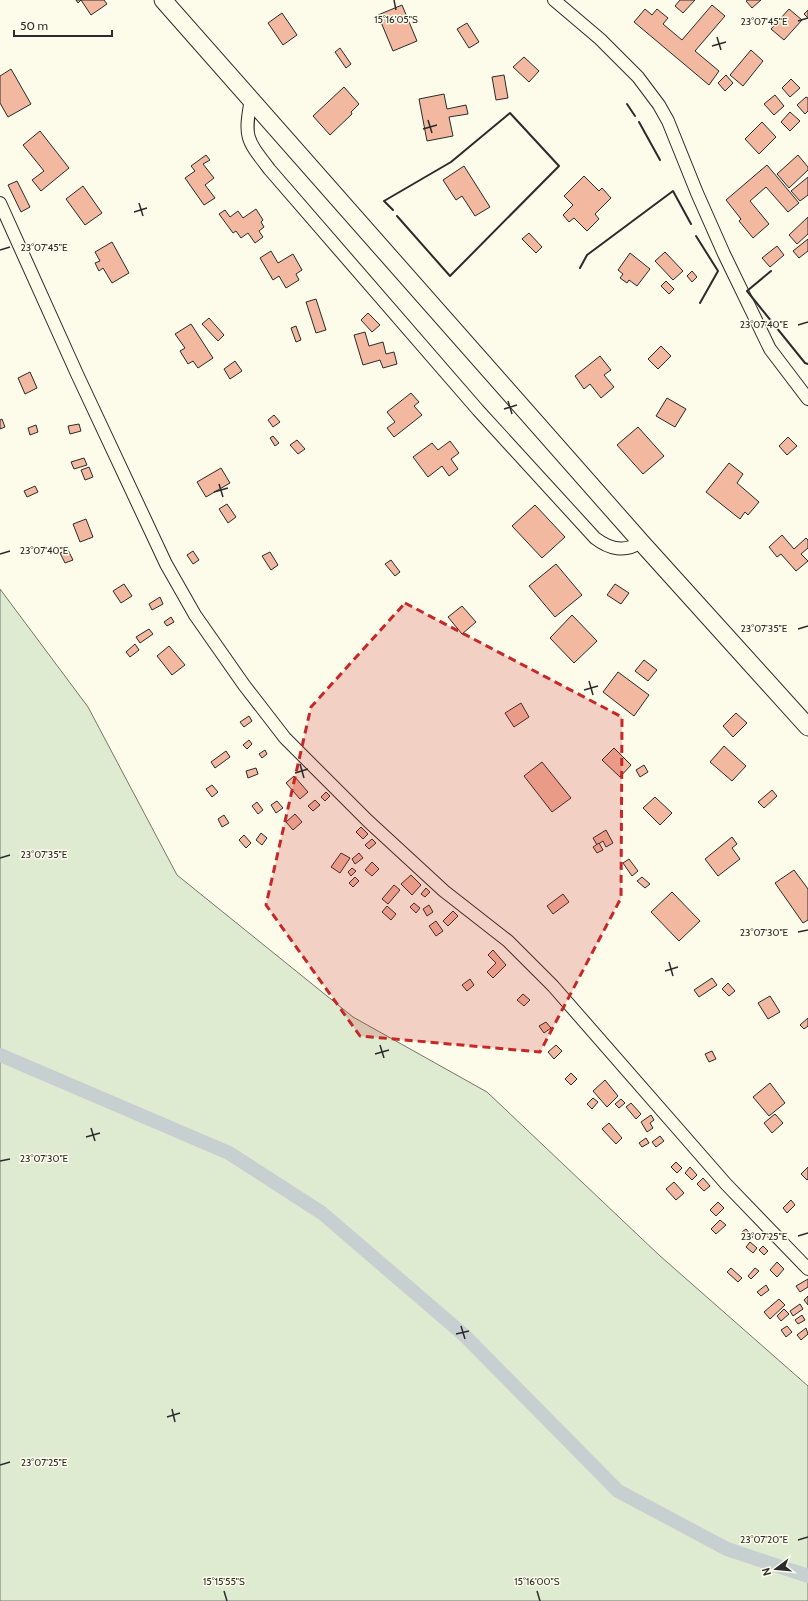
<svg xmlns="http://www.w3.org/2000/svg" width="808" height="1601" font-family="Cabin,sans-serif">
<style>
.green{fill:#deebd1;stroke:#74746e}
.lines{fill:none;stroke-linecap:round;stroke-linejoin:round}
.canal{stroke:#c7d0d0;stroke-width:14}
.building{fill:#f2b8a0;stroke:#2b2b2b}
.street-casing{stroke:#2b2b2b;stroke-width:14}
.secondary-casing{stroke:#2b2b2b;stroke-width:19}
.street{stroke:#fdfbea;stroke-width:12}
.secondary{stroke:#fdfbea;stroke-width:17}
.wall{stroke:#2b2b2b;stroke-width:2}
.marked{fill:#c62828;fill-opacity:0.2;stroke:#c62828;stroke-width:3;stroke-dasharray:8 5;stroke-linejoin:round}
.ticks{fill:none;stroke:#2b2b2b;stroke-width:1.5}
.ticks-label{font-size:10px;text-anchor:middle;fill:#2b2b2b;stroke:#fdfbea;stroke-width:3;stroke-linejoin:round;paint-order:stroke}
</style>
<rect width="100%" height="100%" fill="#fdfbea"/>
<polygon class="green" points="0,589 88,707 177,875 353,1017 487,1092 659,1255 808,1386 808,1601 0,1601"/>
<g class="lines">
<polyline class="canal" points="0,1055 229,1153 322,1213 464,1335 618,1491 727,1549 808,1576"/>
</g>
<g class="building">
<polygon points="76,0 104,0 107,4 91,15 81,0 78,3"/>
<polygon points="680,0 695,0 683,13 675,6"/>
<polygon points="748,0 761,0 752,8 746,1"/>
<polygon points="402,5 417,41 393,51 378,15"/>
<polygon points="712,5 725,16 695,51 719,71 709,85 634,22 645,9 652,15 657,9 668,18 663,24 682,40"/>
<polygon points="789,9 802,20 784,40 771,29"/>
<polygon points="808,10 808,18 804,14"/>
<polygon points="282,13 297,35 283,45 268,23"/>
<polygon points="467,23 479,42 469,48 457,29"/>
<polygon points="340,48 351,64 346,68 335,52"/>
<polygon points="751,50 763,61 743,86 730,75"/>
<polygon points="524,57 539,71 529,82 513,67"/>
<polygon points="11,69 31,104 8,117 0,103 0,76"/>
<polygon points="504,75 508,98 496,100 492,77"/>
<polygon points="726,75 733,83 725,91 718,83"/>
<polygon points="791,79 800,88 790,97 782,88"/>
<polygon points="344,87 359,104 351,112 352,114 330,135 313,116"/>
<polygon points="444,94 447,109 466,105 468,114 449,117 453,136 427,141 419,99"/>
<polygon points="775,95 784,106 774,115 764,104"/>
<polygon points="806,97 808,98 808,111 805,114 797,105"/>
<polygon points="790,112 800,121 790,131 781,122"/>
<polygon points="762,122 776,137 759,154 745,139"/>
<polygon points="40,131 69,168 41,191 32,180 44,171 23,145"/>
<polygon points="206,155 210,160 203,164 214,178 205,185 215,198 204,205 185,178 195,171 191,166"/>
<polygon points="798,155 808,167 808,170 789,188 777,174"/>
<polygon points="767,165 799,203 788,212 766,187 750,201 769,224 753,238 739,221 741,219 726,200"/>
<polygon points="464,166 490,207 475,216 462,196 456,200 443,180"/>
<polygon points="584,176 599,191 602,188 611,198 595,214 599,219 587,231 574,218 569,222 563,215 573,205 564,196"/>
<polygon points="808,177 808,195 800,201 791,191"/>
<polygon points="17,181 30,207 21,212 8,185"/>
<polygon points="83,186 102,213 85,225 66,199"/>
<polygon points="256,209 263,220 261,222 264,227 259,231 263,237 255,243 248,233 241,238 236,231 233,233 219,214 225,210 230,217 238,211 243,218"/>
<polygon points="808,217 808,234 797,244 789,235"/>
<polygon points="529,233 542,247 536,253 522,239"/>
<polygon points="808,239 808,251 799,258 793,251"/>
<polygon points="112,242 129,273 112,283 103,268 99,271 95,263 100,261 95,252"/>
<polygon points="777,246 784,255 770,267 762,258"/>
<polygon points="271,251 278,263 293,254 302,270 296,274 299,280 286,288 279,276 273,280 260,258"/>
<polygon points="665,252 683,271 673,280 655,261"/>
<polygon points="630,253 650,269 637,286 629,280 627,283 620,278 623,274 618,270"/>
<polygon points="692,271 697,277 692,282 687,276"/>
<polygon points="666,281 674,289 669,294 661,286"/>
<polygon points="316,299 326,330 316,333 306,302"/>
<polygon points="368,313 380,325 372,332 361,320"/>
<polygon points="209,318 224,335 218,341 202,324"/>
<polygon points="191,324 213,358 198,368 193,361 188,364 180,351 185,348 175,334"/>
<polygon points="296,326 301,340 296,342 291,328"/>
<polygon points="365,332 369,346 383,342 386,354 394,352 397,364 383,368 380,360 363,365 354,335"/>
<polygon points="661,346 671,356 658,369 648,359"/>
<polygon points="600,356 611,370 604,375 614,387 601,398 590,384 584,389 575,376"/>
<polygon points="235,361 242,371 230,379 224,369"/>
<polygon points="30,372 37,388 25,394 18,378"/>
<polygon points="411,393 419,402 414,406 422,415 394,437 387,428 395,422 387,412"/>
<polygon points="667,398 686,409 675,427 656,416"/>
<polygon points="274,415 280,422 273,427 268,420"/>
<polygon points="2,419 5,427 0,429 0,420"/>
<polygon points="79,424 81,431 70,434 68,426"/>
<polygon points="36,425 38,432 30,435 28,428"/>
<polygon points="638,427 664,456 643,474 617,445"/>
<polygon points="273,436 279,443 275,446 270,438"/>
<polygon points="788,437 797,446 787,455 779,446"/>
<polygon points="297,440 305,449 298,454 290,445"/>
<polygon points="450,441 459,453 451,459 458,469 449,476 442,466 428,477 413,457 432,443 438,450"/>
<polygon points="84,458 87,465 74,469 71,462"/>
<polygon points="729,463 743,474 737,483 759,502 748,515 745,512 740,519 706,492"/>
<polygon points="89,467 93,477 85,480 81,470"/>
<polygon points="221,468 230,483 206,497 197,482"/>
<polygon points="35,486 38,492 27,497 24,491"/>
<polygon points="227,504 236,517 228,523 219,509"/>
<polygon points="535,505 565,537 542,558 512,526"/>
<polygon points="86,519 93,537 80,542 73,524"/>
<polygon points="782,535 794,549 806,538 808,540 808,548 801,554 808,561 796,571 781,554 777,557 769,547"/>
<polygon points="68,550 73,560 65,563 60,553"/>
<polygon points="193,551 199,560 193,564 187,555"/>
<polygon points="270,552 278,565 271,570 262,556"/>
<polygon points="391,560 400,572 395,576 385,564"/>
<polygon points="556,564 582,595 555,617 529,586"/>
<polygon points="124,584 132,596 121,603 113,591"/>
<polygon points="615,584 629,593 621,604 607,595"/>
<polygon points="160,597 163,604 152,610 149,604"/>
<polygon points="462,606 476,622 462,634 448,617"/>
<polygon points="572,615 597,641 574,663 550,638"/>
<polygon points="171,617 174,622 167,626 164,622"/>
<polygon points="149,629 153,634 140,643 136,637"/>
<polygon points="135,644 139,650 130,657 126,652"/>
<polygon points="169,646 185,665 172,675 157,656"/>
<polygon points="644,660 657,670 648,681 635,671"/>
<polygon points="618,672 649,695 634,716 603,692"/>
<polygon points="521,703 529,717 514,727 505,713"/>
<polygon points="736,713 747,723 733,737 723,726"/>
<polygon points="249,716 252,721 244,727 240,722"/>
<polygon points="249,740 252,744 247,749 243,745"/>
<polygon points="724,746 746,766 732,781 710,762"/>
<polygon points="614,748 631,765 620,777 602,760"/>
<polygon points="265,750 267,754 262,758 259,754"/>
<polygon points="226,751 230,757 215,768 211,762"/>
<polygon points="542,762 571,798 552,812 524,776"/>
<polygon points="644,765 648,772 640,777 636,770"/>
<polygon points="256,768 258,774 248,778 246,771"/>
<polygon points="294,776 308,792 300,799 286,783"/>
<polygon points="212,785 218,792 212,797 206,789"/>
<polygon points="772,790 777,796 764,808 758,802"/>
<polygon points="326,792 330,796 325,801 321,797"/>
<polygon points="655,797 672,813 660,825 643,808"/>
<polygon points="315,800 320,805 313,811 308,806"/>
<polygon points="277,801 283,808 276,813 271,805"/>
<polygon points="257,802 263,810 258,814 252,806"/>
<polygon points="295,814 302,822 293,830 286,822"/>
<polygon points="224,815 229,823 222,827 218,819"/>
<polygon points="361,827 368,834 363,839 356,832"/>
<polygon points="606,830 613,843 606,847 603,841 597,845 593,838"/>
<polygon points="261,833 267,838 262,845 256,840"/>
<polygon points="244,835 251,843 246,848 239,840"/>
<polygon points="732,837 737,844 732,848 740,859 718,876 705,859"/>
<polygon points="372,839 376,843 369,849 365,845"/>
<polygon points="599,843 603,850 597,853 593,847"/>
<polygon points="341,853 350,858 340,873 331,867"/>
<polygon points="359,853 363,858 355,864 352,859"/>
<polygon points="629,859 638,871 632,876 623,863"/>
<polygon points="372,862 379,869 372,876 365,870"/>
<polygon points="352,868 356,871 351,876 348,872"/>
<polygon points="794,870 808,889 808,920 803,923 775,883"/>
<polygon points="411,875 421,885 412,895 401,884"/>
<polygon points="355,877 359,881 353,887 349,883"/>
<polygon points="642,877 650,884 645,888 637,881"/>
<polygon points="394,885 400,890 388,904 382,899"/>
<polygon points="426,888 430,892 425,897 421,894"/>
<polygon points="672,892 700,921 679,941 651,912"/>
<polygon points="563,894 569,902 553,914 547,906"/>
<polygon points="414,903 420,908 416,913 410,907"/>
<polygon points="429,905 433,912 427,916 423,909"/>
<polygon points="387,906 396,914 391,920 382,912"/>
<polygon points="453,911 458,916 448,926 443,921"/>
<polygon points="436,921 443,931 436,936 429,926"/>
<polygon points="493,950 506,965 493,978 487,972 496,963 488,955"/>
<polygon points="712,978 717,985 699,997 694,990"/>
<polygon points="470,979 474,985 467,991 462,985"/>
<polygon points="728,983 735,991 729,996 722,989"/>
<polygon points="523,994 530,1000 524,1006 517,1000"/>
<polygon points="770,996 780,1012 768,1019 758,1003"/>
<polygon points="808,1018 808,1026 804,1029 800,1025"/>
<polygon points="546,1022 551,1028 544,1033 539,1026"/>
<polygon points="556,1045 562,1051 554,1059 548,1052"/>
<polygon points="712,1051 716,1059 709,1062 705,1054"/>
<polygon points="571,1073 577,1079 571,1085 565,1079"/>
<polygon points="605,1080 618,1096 607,1107 593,1091"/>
<polygon points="770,1083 785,1103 769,1116 753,1097"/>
<polygon points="593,1098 598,1102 592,1109 587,1104"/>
<polygon points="621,1099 625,1103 619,1108 615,1104"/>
<polygon points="631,1103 641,1114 636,1119 626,1107"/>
<polygon points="775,1114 783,1123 772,1133 764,1123"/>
<polygon points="651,1115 654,1120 650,1123 653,1128 647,1132 641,1122"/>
<polygon points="609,1123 622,1138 616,1144 602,1129"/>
<polygon points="660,1136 664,1141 656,1147 652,1142"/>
<polygon points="646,1138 649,1143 642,1147 639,1143"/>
<polygon points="676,1162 682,1168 677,1173 671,1167"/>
<polygon points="690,1167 697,1175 692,1180 685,1173"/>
<polygon points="808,1167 808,1179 807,1180 801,1174"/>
<polygon points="703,1178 710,1186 704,1191 697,1184"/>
<polygon points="674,1182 684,1193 676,1200 666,1189"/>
<polygon points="791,1200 795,1205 787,1213 783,1208"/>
<polygon points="718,1202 724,1208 716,1216 710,1210"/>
<polygon points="720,1220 726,1225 716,1234 711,1229"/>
<polygon points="746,1229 753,1237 748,1240 742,1232"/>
<polygon points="750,1242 757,1248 753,1253 746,1247"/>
<polygon points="763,1246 768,1251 764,1255 759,1250"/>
<polygon points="777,1262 784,1269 777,1277 770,1270"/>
<polygon points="731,1268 742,1278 738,1282 727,1272"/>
<polygon points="755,1268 759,1271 751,1279 748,1276"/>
<polygon points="808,1279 808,1287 800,1292 796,1286"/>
<polygon points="766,1285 769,1290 761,1296 757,1292"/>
<polygon points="808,1296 808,1305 804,1300"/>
<polygon points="779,1299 785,1305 770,1319 764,1312"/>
<polygon points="800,1304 803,1309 793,1316 790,1311"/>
<polygon points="784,1309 789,1314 781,1321 777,1316"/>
<polygon points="802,1315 805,1320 798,1324 795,1320"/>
<polygon points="787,1326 792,1332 786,1337 781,1330"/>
<polygon points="806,1328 808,1334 801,1340 797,1335"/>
</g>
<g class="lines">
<defs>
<g id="street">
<polyline points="554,0 600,39 638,77 659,105 668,121 697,193 724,254 770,349 808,399"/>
<path d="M251,99C244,138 246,139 270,170L478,410L595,538C609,549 625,553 641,542"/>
<polyline points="0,203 77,374 166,564 195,615 244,685 285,738 368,821 444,891 508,941 553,986 726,1184 808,1269"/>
</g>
<polyline id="secondary" points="163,0 641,542 808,727"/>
</defs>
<use href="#street" class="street-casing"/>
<use href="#secondary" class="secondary-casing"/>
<use href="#street" class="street"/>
<use href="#secondary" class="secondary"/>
<g class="wall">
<polyline points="627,104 635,116"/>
<polyline points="639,122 660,160"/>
<polyline points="393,210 384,201 451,162 510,113 559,166 450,276 397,216"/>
<polyline points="696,236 718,271 700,303"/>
<polyline points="580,268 587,255 673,191 691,224"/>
<polyline points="771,271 747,291 805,363 808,364"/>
</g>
</g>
<path class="marked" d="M405,603L622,717L621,898L540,1052L360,1036L266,905L311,707Z"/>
<path class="ticks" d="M394,0L396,10M798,21L808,18M717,37L721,50M712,46L726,42M428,120L432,133M423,129L437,125M139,203L143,216M134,212L147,208M0,250L10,247M798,325L808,322M508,401L512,414M504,409L517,405M219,484L223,497M214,492L228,488M0,554L10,551M798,629L808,626M589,681L593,695M584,690L598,686M300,764L304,778M295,773L308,769M0,858L10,855M798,932L808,930M669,962L673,976M665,971L678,967M380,1045L384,1058M375,1054L389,1050M91,1128L95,1141M86,1137L100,1133M0,1161L10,1159M798,1236L808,1233M461,1326L465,1339M456,1334L469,1331M172,1409L175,1422M167,1417L180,1413M0,1465L10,1462M798,1540L808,1537M224,1591L227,1601M537,1591L540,1601"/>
<g class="ticks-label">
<text x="396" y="23">15°16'05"S</text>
<text x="764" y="25">23°07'45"E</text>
<text x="44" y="251">23°07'45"E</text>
<text x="764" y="328">23°07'40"E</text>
<text x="44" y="554">23°07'40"E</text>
<text x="764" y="632">23°07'35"E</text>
<text x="44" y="858">23°07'35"E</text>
<text x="764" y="936">23°07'30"E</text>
<text x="44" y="1162">23°07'30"E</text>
<text x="764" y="1240">23°07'25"E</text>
<text x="44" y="1466">23°07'25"E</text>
<text x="764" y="1543">23°07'20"E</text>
<text x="224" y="1585">15°15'55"S</text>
<text x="537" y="1585">15°16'00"S</text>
</g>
<g transform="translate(776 1569) rotate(254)" stroke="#fdfbea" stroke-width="3" paint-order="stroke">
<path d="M0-3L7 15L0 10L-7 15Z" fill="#2b2b2b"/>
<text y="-6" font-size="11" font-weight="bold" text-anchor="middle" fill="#2b2b2b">N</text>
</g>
<path d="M14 30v6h98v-6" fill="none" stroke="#2b2b2b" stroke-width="2"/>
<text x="20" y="30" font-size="12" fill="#2b2b2b" stroke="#fdfbea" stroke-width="3" paint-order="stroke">50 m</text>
</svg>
